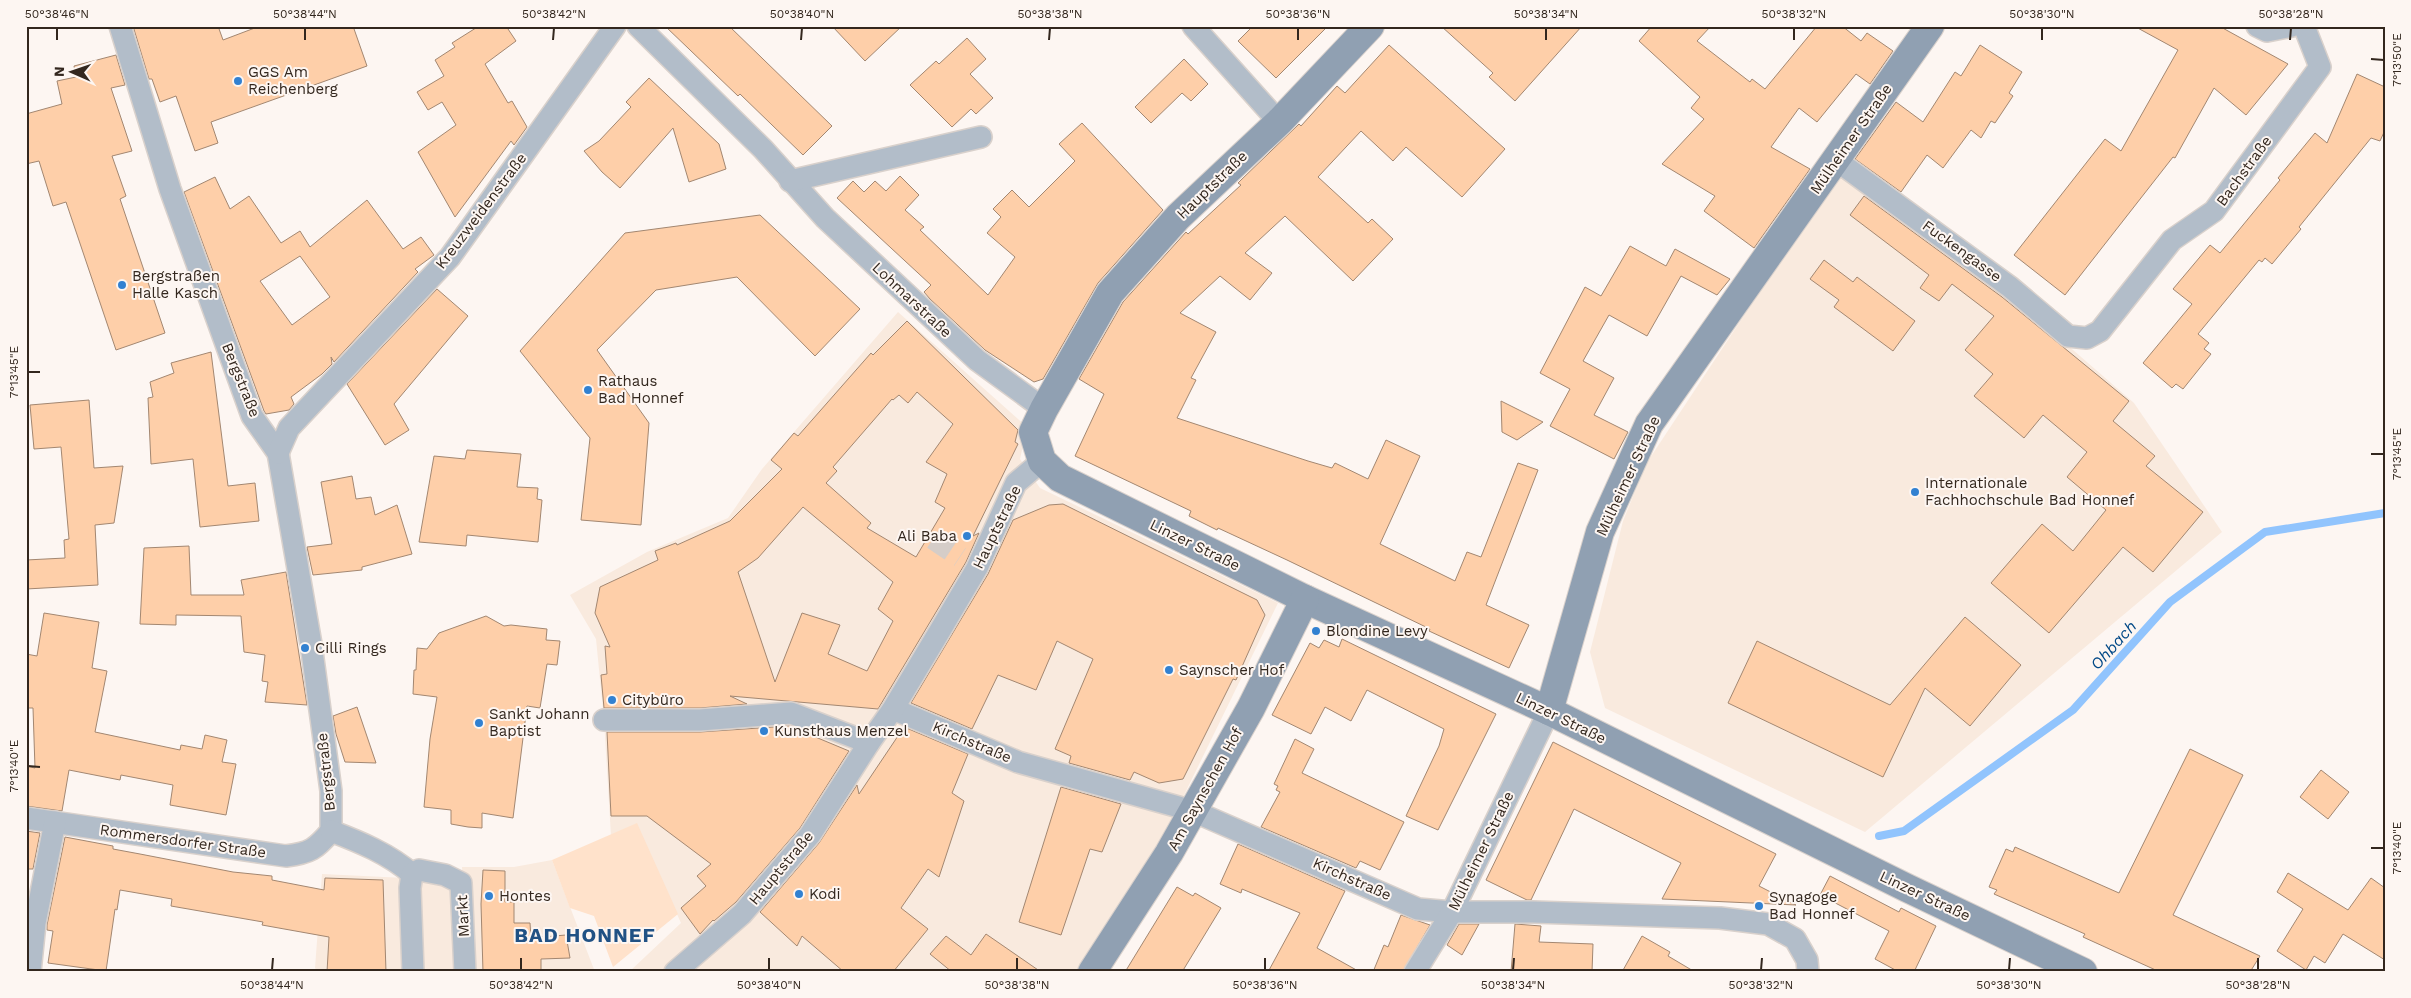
<svg xmlns="http://www.w3.org/2000/svg" width="2411" height="998" font-family="'Work Sans',sans-serif">
<style>
.built{fill:#f9eade}
.green{fill:#ffe2cb}
.lines{fill:none;stroke-linecap:round;stroke-linejoin:round}
.stream{stroke:#91c4fd;stroke-width:8}
.building{fill:#fecfa9;stroke:#a38771;fill-rule:evenodd}
.street-tunnel{stroke:#d5cdc8;stroke-width:21;stroke-dasharray:21 11;stroke-linecap:butt}
.street-casing{stroke:#d9d1cc;stroke-width:24}
.secondary-casing{stroke:#d9d1cc;stroke-width:30}
.street{stroke:#b2bdc9;stroke-width:21}
.secondary{stroke:#90a0b2;stroke-width:28}
.ticks{fill:none;stroke:#33271e;stroke-width:2}
.poi-dot{fill:#3281d1;stroke:#fdf6f2;stroke-width:2}
.labels{text-anchor:middle;stroke-width:4;stroke-linejoin:round;paint-order:stroke}
.poi-label{font-size:15px;fill:#33271e;stroke:#fdf6f2;text-anchor:start}
.street-label{font-size:15px;fill:#33271e;stroke:#fdf6f2}
.water-label{font-size:16px;font-style:italic;fill:#004886;stroke:#fdf6f2}
.district-label{font-size:20px;font-weight:bold;letter-spacing:1px;fill:#205184;stroke:#fdf6f2}
.neatline{fill:none;stroke:#33271e;stroke-width:2}
.ticks-label{font-size:12px;text-anchor:middle;fill:#33271e}
</style>
<rect width="100%" height="100%" fill="#fdf6f2"/>
<g class="built">
<polygon points="1842,167 2004,290 2134,403 2222,532 1865,832 1605,708 1590,652 1623,521 1646,464"/>
<polygon points="898,312 1027,427 1020,459 1040,488 1278,603 1165,834 1079,972 629,972 681,923 636,824 611,836 604,720 596,639 570,595 647,552 728,518 762,469"/>
<polygon points="552,860 595,972 318,972 315,968 322,874 405,878 463,887 462,867 514,867"/>
</g>
<polygon class="green" points="637,823 678,914 613,967 594,916 570,908 552,860"/>
<g class="lines">
<polyline class="stream" points="1879,836 1904,831 2073,710 2170,602 2265,532 2385,513"/>
</g>
<g class="building">
<polygon points="133,26 218,26 223,40 260,26 353,26 367,66 211,122 218,143 195,151 176,96 160,102 152,79 149,79"/>
<polygon points="479,26 506,26 516,41 485,64 508,103 512,101 527,127 514,145 511,141 455,217 418,152 456,125 442,102 428,110 417,92 444,76 435,60 455,47 452,43"/>
<polygon points="665,26 729,26 832,126 803,155 740,94 738,96"/>
<polygon points="832,26 902,26 865,61"/>
<polygon points="1253,26 1328,26 1276,78 1238,41"/>
<polygon points="1441,26 1582,26 1515,101 1489,77 1493,73"/>
<polygon points="1652,26 1711,26 1697,41 1750,82 1752,79 1765,89 1817,26 1842,26 1861,41 1867,33 1893,51 1870,84 1856,74 1817,122 1799,108 1771,147 1810,169 1754,248 1704,211 1715,196 1662,164 1704,119 1691,108 1700,97 1639,41"/>
<polygon points="2134,26 2219,26 2288,64 2246,115 2214,88 2175,158 2173,157 2065,295 2014,255 2105,139 2121,151 2178,50"/>
<polygon points="967,38 986,59 970,74 993,98 976,114 971,109 952,127 910,85 936,61 939,64"/>
<polygon points="1389,45 1505,149 1462,197 1406,147 1393,161 1361,131 1318,177 1368,223 1372,219 1393,239 1353,281 1285,216 1245,253 1272,273 1250,300 1220,276 1180,313 1216,332 1191,378 1196,380 1177,418 1308,461 1332,468 1335,463 1368,479 1386,440 1420,456 1380,544 1455,581 1467,552 1481,557 1518,463 1538,470 1486,605 1529,625 1509,668 1429,631 1430,629 1287,560 1218,528 1217,530 1189,516 1191,511 1075,456 1104,394 1079,379 1123,302 1186,232 1188,234 1241,185 1238,183 1241,180 1299,124 1301,126 1337,86 1345,93"/>
<polygon points="1980,45 2022,72 2009,93 2013,96 1995,123 1991,121 1981,138 1971,130 1943,168 1927,155 1901,192 1855,159 1896,102 1923,122 1955,72 1961,76"/>
<polygon points="116,55 125,85 111,88 132,151 112,156 126,196 120,199 165,333 116,350 66,202 53,206 39,161 26,164 26,114 62,104 57,81 76,77 74,66"/>
<polygon points="1184,59 1208,84 1191,101 1182,93 1151,123 1135,107"/>
<polygon points="2357,74 2385,87 2385,130 2380,141 2371,138 2299,227 2301,229 2272,264 2265,258 2262,262 2259,260 2198,334 2209,343 2204,349 2211,354 2183,389 2176,384 2172,388 2143,363 2192,304 2173,289 2210,245 2220,253 2280,180 2278,178 2315,133 2327,143"/>
<polygon points="649,78 719,144 726,169 689,182 673,128 620,188 602,172 584,151 599,141 631,107 626,102"/>
<polygon points="1082,123 1163,210 1098,283 1043,379 1034,382 985,350 930,299 924,292 931,285 837,198 853,181 864,192 875,181 886,191 900,176 919,195 905,210 924,227 920,230 988,295 1015,257 987,233 1001,217 993,209 1012,190 1029,207 1075,161 1059,144"/>
<path d="M215,177L230,209L249,196L281,243L300,231L310,247L367,200L403,249L421,237L434,255L415,269L418,272L334,362L331,357L332,364L322,374L291,397L294,404L289,410L266,414L264,411L184,192ZM300,256L330,297L292,325L260,281Z"/>
<polygon points="1864,196 2002,297 2129,401 2113,421 2155,456 2146,466 2203,512 2153,572 2123,547 2049,633 1991,583 2042,524 2073,551 2106,510 2067,477 2087,452 2043,415 2024,438 1974,396 1993,374 1965,350 1994,316 1952,284 1939,301 1920,288 1929,275 1850,215"/>
<polygon points="760,215 860,309 815,356 737,277 656,290 597,350 649,423 641,525 581,520 590,438 520,351 625,233"/>
<polygon points="1630,246 1666,266 1675,249 1730,279 1717,295 1681,276 1647,336 1609,315 1583,361 1614,378 1594,415 1628,432 1614,459 1550,426 1570,389 1540,373 1585,287 1601,296"/>
<polygon points="1824,260 1853,282 1857,277 1915,321 1893,351 1834,307 1839,300 1810,279"/>
<polygon points="437,289 468,316 394,404 409,430 385,445 347,384"/>
<path d="M907,321L1018,430L1015,442L1018,444L973,536L979,533L966,562L878,709L730,696L747,704L700,708H604L601,675L607,674L605,646L610,647L595,613L600,587L658,560L655,551L676,543L677,545L730,521L782,469L771,460L794,433L798,436L871,353L873,355ZM917,392L953,424L926,462L947,474L935,502L945,508L916,557L867,528L871,523L826,483L837,471L833,467L892,399L893,400L899,395L908,403ZM803,507L893,582L878,609L893,621L867,671L828,654L840,625L802,613L775,682L738,572L758,558Z"/>
<polygon points="211,352 228,486 255,483 259,521 200,527 193,459 151,464 148,398 153,397 150,382 174,373 171,363"/>
<polygon points="89,400 94,468 123,466 114,523 95,525 98,585 26,589 26,560 65,558 64,540 69,539 61,447 34,449 30,405"/>
<polygon points="1501,401 1543,422 1517,440 1502,432"/>
<polygon points="467,450 521,454 517,487 538,488 537,499 542,500 538,542 467,535 466,546 419,542 434,456 465,459"/>
<polygon points="352,476 356,499 371,497 375,515 397,505 412,554 362,567 362,570 313,575 307,547 332,544 321,482"/>
<polygon points="1063,504 1257,600 1265,615 1236,680 1233,679 1183,779 1159,783 1134,772 1130,780 1069,763 1071,756 1055,749 1093,659 1057,641 1036,690 998,675 972,729 911,703 988,574 1013,520 1049,505"/>
<polygon points="189,546 191,595 244,595 241,580 286,572 307,705 265,702 268,682 262,681 265,655 244,652 241,616 176,615 176,625 140,624 144,548"/>
<polygon points="44,613 99,622 92,668 107,671 95,732 180,750 181,745 202,749 205,735 227,740 222,762 236,764 226,815 170,805 173,785 121,775 120,780 69,770 62,811 26,806 26,766 35,768 33,708 26,708 26,654 37,656"/>
<polygon points="486,616 504,626 511,625 547,629 546,640 560,641 557,665 547,664 540,708 527,706 513,818 482,813 482,828 468,827 451,824 451,810 424,807 430,739 437,697 413,694 414,670 416,670 417,648 427,649 439,633"/>
<polygon points="1965,617 2021,665 1970,726 1925,688 1883,777 1728,703 1757,641 1890,705"/>
<polygon points="1342,639 1496,714 1438,830 1406,816 1439,746 1444,729 1367,690 1351,721 1325,707 1311,734 1272,715 1310,643 1319,648 1324,640 1339,647"/>
<polygon points="357,707 376,763 345,762 336,734 333,716"/>
<polygon points="789,726 849,751 800,828 736,902 714,921 713,920 700,934 681,908 706,886 697,876 711,864 647,816 611,816 607,732 700,732"/>
<polygon points="904,727 968,754 952,793 964,801 939,877 928,869 901,908 928,929 893,972 844,972 802,936 797,946 760,912 819,843 857,785 859,794"/>
<polygon points="1295,739 1314,749 1302,773 1404,822 1380,870 1360,861 1356,868 1261,827 1280,792 1276,790 1278,786 1274,784"/>
<polygon points="1553,742 1776,854 1759,886 1796,905 1662,899 1681,863 1574,809 1531,900 1527,900 1486,880"/>
<polygon points="2190,749 2243,775 2173,915 2260,956 2250,972 2160,972 2083,937 2085,934 1994,894 1997,890 1989,887 2006,849 2013,852 2015,847 2119,893"/>
<polygon points="2321,770 2349,792 2328,819 2300,797"/>
<polygon points="1061,787 1121,804 1102,852 1090,849 1061,935 1019,922"/>
<polygon points="26,831 40,833 33,869 26,869"/>
<polygon points="65,837 113,846 113,849 140,854 233,872 272,876 272,880 324,890 325,878 383,880 386,972 327,972 329,937 262,925 263,922 171,906 172,899 120,890 117,910 115,909 106,971 48,963 53,931 47,930 47,925"/>
<polygon points="1238,844 1345,891 1317,948 1360,972 1268,972 1300,913 1242,889 1241,893 1220,884"/>
<polygon points="483,870 505,871 505,902 514,902 514,923 530,923 531,938 566,935 570,958 541,959 541,972 483,972 481,904"/>
<polygon points="2288,873 2348,910 2371,878 2385,888 2385,960 2343,934 2325,963 2314,956 2306,970 2277,951 2303,909 2277,892"/>
<polygon points="1830,876 1899,912 1901,908 1936,926 1914,972 1899,972 1875,959 1889,931 1820,895"/>
<polygon points="1177,887 1193,896 1195,893 1221,908 1182,972 1125,972"/>
<polygon points="1401,915 1430,925 1403,972 1373,972 1384,945 1388,947"/>
<polygon points="1459,924 1479,924 1462,955 1447,945"/>
<polygon points="1515,924 1541,926 1539,942 1593,944 1592,972 1511,972"/>
<polygon points="986,934 1041,972 952,972 930,954 946,936 971,955"/>
<polygon points="1642,936 1670,952 1668,956 1695,972 1622,972"/>
</g>
<g class="lines">
<polyline class="street-tunnel" points="933,539 960,557"/>
<defs>
<g id="street">
<polyline points="120,26 170,189 252,416 278,453 311,644 331,791 331,831"/>
<polyline points="638,26 763,149 825,218 977,360 1044,409"/>
<polyline points="1193,26 1279,122"/>
<polyline points="2257,26 2267,31 2292,26"/>
<polyline points="1836,160 2010,287 2068,336 2087,338 2100,331 2172,240 2214,211 2320,67 2304,26"/>
<polyline points="790,181 981,137"/>
<polyline points="278,453 289,428 450,257 615,26"/>
<polyline points="893,709 1018,762 1193,811 1418,909 1452,912 1533,912 1720,918 1768,924 1795,939 1807,960 1808,972"/>
<polyline points="604,720 700,720 791,713 869,743"/>
<path d="M26,818L286,856C310,853 316,849 331,831"/>
<path d="M331,831C360,842 389,854 412,874"/>
<polyline points="30,972 35,923 55,822"/>
<polyline points="413,972 410,888 412,874 419,870 445,875 461,883 465,972"/>
<polyline points="675,972 742,914 810,835 869,743 893,709 938,634 977,568 1016,483 1042,461"/>
<polyline points="1415,972 1452,912 1549,711"/>
</g>
<g id="secondary">
<polyline points="1370,26 1279,122 1178,217 1110,293 1044,409 1033,432 1042,461 1060,478 1305,599 1549,711 1907,888 2083,972"/>
<polyline points="1549,711 1600,532 1649,424 1930,26"/>
<polyline points="1092,972 1169,853 1251,708 1305,599"/>
</g>
</defs>
<use href="#street" class="street-casing"/>
<use href="#secondary" class="secondary-casing"/>
<use href="#street" class="street"/>
<use href="#secondary" class="secondary"/>
</g>
<path class="ticks" d="M57,40V28M305,40V28M553,40L554,28M801,40L802,28M1049,40L1050,28M1298,40V28M1546,40V28M1794,40V28M2042,40V28M2290,40L2291,28M2371,59L2384,60M28,372H40M2371,454H2384M28,766L40,767M2371,848H2384M272,970L273,958M521,970V958M769,970V958M1017,970V958M1265,970V958M1513,970L1514,958M1761,970L1762,958M2009,970L2010,958M2258,970V958"/>
<g class="poi-dot">
<circle cx="238" cy="81" r="5"/>
<circle cx="122" cy="285" r="5"/>
<circle cx="588" cy="390" r="5"/>
<circle cx="1915" cy="492" r="5"/>
<circle cx="967" cy="536" r="5"/>
<circle cx="1316" cy="631" r="5"/>
<circle cx="305" cy="648" r="5"/>
<circle cx="1169" cy="670" r="5"/>
<circle cx="612" cy="700" r="5"/>
<circle cx="479" cy="723" r="5"/>
<circle cx="764" cy="731" r="5"/>
<circle cx="799" cy="894" r="5"/>
<circle cx="489" cy="896" r="5"/>
<circle cx="1759" cy="906" r="5"/>
</g>
<g class="labels">
<g class="poi-label">
<text x="248" y="77">GGS Am<tspan x="248" dy="17">Reichenberg</tspan></text>
<text x="132" y="281">Bergstraßen<tspan x="132" dy="17">Halle Kasch</tspan></text>
<text x="598" y="386">Rathaus<tspan x="598" dy="17">Bad Honnef</tspan></text>
<text x="1925" y="488">Internationale<tspan x="1925" dy="17">Fachhochschule Bad Honnef</tspan></text>
<text x="957" y="541" text-anchor="end">Ali Baba</text>
<text x="1326" y="636">Blondine Levy</text>
<text x="315" y="653">Cilli Rings</text>
<text x="1179" y="675">Saynscher Hof</text>
<text x="622" y="705">Citybüro</text>
<text x="489" y="719">Sankt Johann<tspan x="489" dy="17">Baptist</tspan></text>
<text x="774" y="736">Kunsthaus Menzel</text>
<text x="809" y="899">Kodi</text>
<text x="499" y="901">Hontes</text>
<text x="1769" y="902">Synagoge<tspan x="1769" dy="17">Bad Honnef</tspan></text>
</g>
<g class="street-label">
<text transform="translate(1851 139) rotate(-55)" y="5">Mülheimer Straße</text>
<text transform="translate(2244 171) rotate(-54)" y="5">Bachstraße</text>
<text transform="translate(1212 185) rotate(-44)" y="5">Hauptstraße</text>
<text transform="translate(481 211) rotate(-53)" y="5">Kreuzweidenstraße</text>
<text transform="translate(1962 251) rotate(36)" y="5">Fuckengasse</text>
<text transform="translate(912 300) rotate(43)" y="5">Lohmarstraße</text>
<text transform="translate(241 380) rotate(68)" y="5">Bergstraße</text>
<text transform="translate(1628 476) rotate(-65)" y="5">Mülheimer Straße</text>
<text transform="translate(997 527) rotate(-64)" y="5">Hauptstraße</text>
<text transform="translate(1195 545) rotate(26)" y="5">Linzer Straße</text>
<text transform="translate(1561 718) rotate(26)" y="5">Linzer Straße</text>
<text transform="translate(972 742) rotate(23)" y="5">Kirchstraße</text>
<text transform="translate(326 772) rotate(-96)" y="5">Bergstraße</text>
<text transform="translate(1205 789) rotate(-61)" y="5">Am Saynschen Hof</text>
<text transform="translate(183 841) rotate(8)" y="5">Rommersdorfer Straße</text>
<text transform="translate(1481 851) rotate(-64)" y="5">Mülheimer Straße</text>
<text transform="translate(781 868) rotate(-50)" y="5">Hauptstraße</text>
<text transform="translate(1352 879) rotate(24)" y="5">Kirchstraße</text>
<text transform="translate(1925 896) rotate(25)" y="5">Linzer Straße</text>
<text transform="translate(463 916) rotate(-93)" y="5">Markt</text>
</g>
<g class="water-label">
<text transform="translate(2113 645) rotate(-48)" y="6">Ohbach</text>
</g>
<g class="district-label">
<text x="585" y="942">BAD HONNEF</text>
</g>
</g>
<rect width="2411" height="998" fill="none" stroke="#fdf6f2" stroke-width="55"/>
<g transform="translate(72 72) rotate(272)" stroke="#fdf6f2" stroke-width="4" paint-order="stroke">
<path d="M0-4L9 19L0 12L-9 19Z" fill="#33271e"/>
<text y="-8" font-size="14" font-weight="bold" text-anchor="middle" fill="#33271e">N</text>
</g>
<rect x="28" y="28" width="2356" height="942" class="neatline"/>
<g class="ticks-label">
<text x="57" y="18">50°38'46"N</text>
<text x="305" y="18">50°38'44"N</text>
<text x="554" y="18">50°38'42"N</text>
<text x="802" y="18">50°38'40"N</text>
<text x="1050" y="18">50°38'38"N</text>
<text x="1298" y="18">50°38'36"N</text>
<text x="1546" y="18">50°38'34"N</text>
<text x="1794" y="18">50°38'32"N</text>
<text x="2042" y="18">50°38'30"N</text>
<text x="2291" y="18">50°38'28"N</text>
<text transform="translate(2397 60) rotate(-90)" y="4">7°13'50"E</text>
<text transform="translate(14 372) rotate(-90)" y="4">7°13'45"E</text>
<text transform="translate(2397 454) rotate(-90)" y="4">7°13'45"E</text>
<text transform="translate(14 766) rotate(-90)" y="4">7°13'40"E</text>
<text transform="translate(2397 848) rotate(-90)" y="4">7°13'40"E</text>
<text x="272" y="989">50°38'44"N</text>
<text x="521" y="989">50°38'42"N</text>
<text x="769" y="989">50°38'40"N</text>
<text x="1017" y="989">50°38'38"N</text>
<text x="1265" y="989">50°38'36"N</text>
<text x="1513" y="989">50°38'34"N</text>
<text x="1761" y="989">50°38'32"N</text>
<text x="2009" y="989">50°38'30"N</text>
<text x="2258" y="989">50°38'28"N</text>
</g>
</svg>
